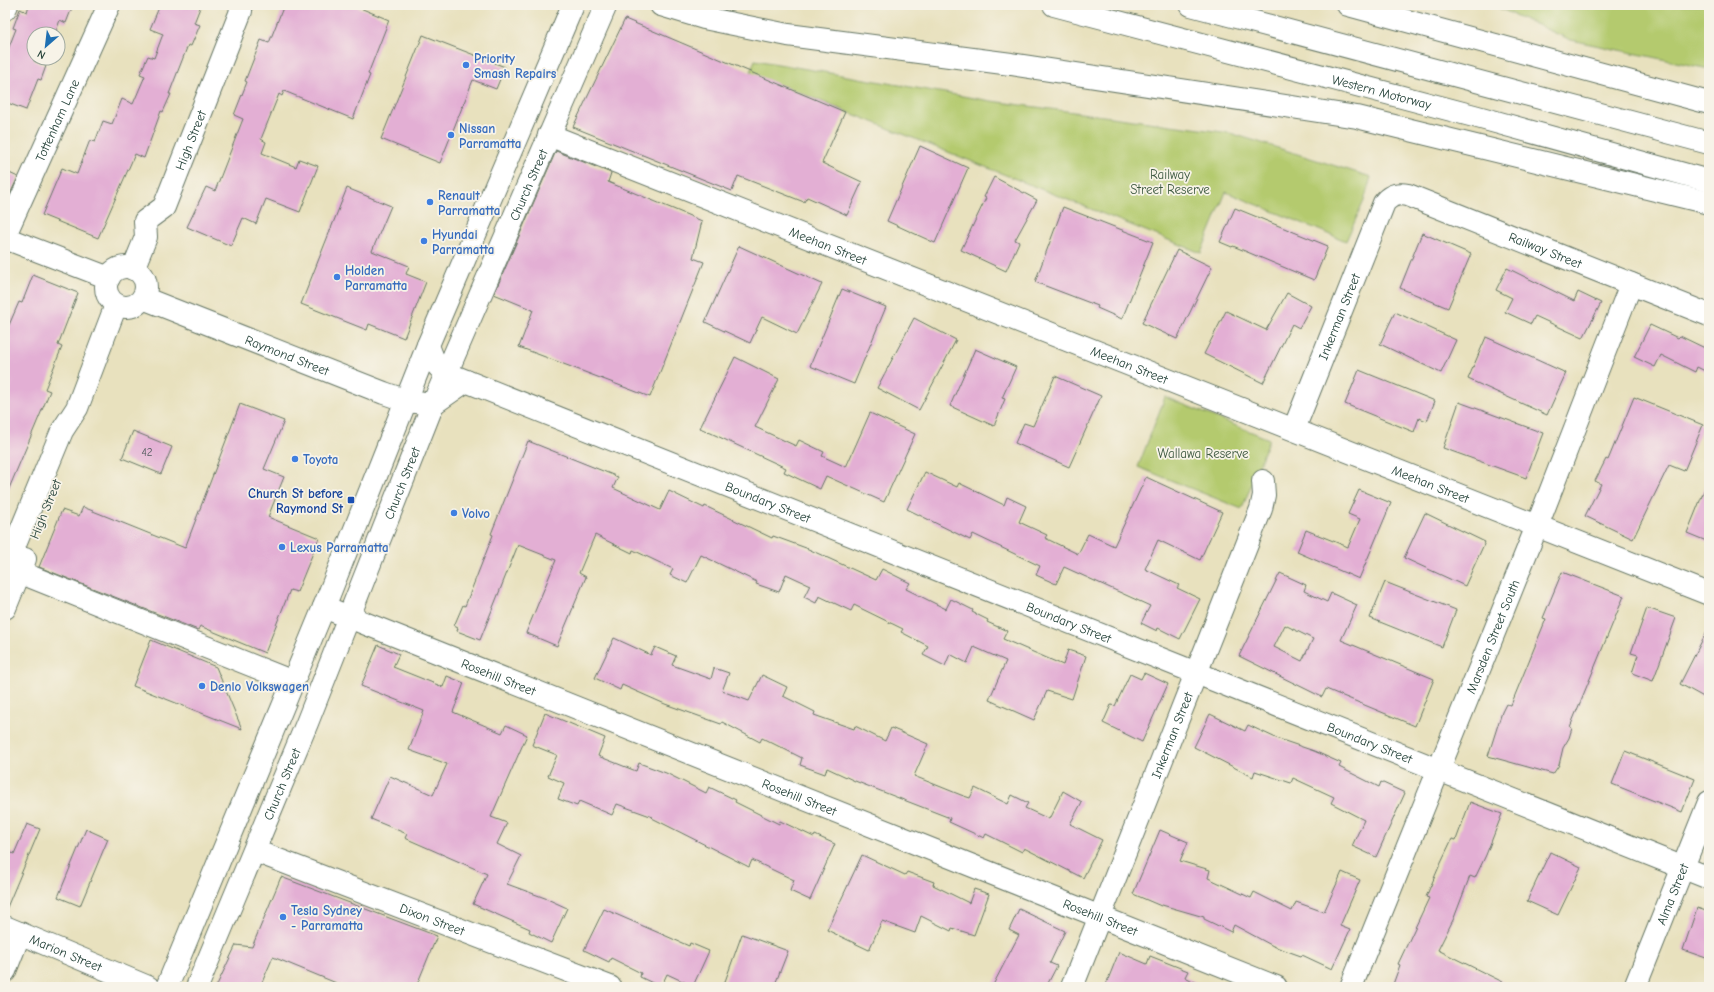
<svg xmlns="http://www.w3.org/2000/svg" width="1714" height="992" font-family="'Comic Neue',sans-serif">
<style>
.green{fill:#b4ca6e;stroke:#6a8451}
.building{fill:#e3afd4;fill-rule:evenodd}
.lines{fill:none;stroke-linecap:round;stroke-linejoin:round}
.minor-casing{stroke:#657664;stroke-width:24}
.major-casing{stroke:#657664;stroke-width:24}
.highway-casing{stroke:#657664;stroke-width:24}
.minor{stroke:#fff;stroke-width:22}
.major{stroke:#fff;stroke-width:22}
.highway{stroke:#fff;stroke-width:22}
.shop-dot{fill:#3f7fe0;stroke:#f7f3e8;stroke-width:1.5}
.transit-dot{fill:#1a4fb4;stroke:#f7f3e8;stroke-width:1.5}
.labels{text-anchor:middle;stroke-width:3.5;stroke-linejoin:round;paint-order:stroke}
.number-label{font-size:11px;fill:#505a5c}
.shop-label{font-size:13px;font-weight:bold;fill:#366cbe;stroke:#f7f3e8;text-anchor:start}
.street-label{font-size:13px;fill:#1f3d34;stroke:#f7f3e8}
.park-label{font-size:13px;fill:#3d5940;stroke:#f7f3e8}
.transit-label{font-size:13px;font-weight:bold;fill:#164399;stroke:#f7f3e8;text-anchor:end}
</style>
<rect width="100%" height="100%" fill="#f7f3e8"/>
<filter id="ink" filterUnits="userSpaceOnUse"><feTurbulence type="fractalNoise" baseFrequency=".025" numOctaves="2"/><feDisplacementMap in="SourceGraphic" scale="8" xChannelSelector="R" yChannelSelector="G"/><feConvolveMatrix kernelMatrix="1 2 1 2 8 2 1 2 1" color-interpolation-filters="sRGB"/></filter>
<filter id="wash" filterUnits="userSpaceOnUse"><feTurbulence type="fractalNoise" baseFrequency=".012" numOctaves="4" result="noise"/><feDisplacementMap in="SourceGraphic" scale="16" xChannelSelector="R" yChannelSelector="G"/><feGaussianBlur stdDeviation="0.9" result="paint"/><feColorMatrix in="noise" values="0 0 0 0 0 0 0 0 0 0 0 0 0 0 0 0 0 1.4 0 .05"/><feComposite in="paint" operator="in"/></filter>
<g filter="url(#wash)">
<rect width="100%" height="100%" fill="#e8e1be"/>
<g class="green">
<polygon points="1492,5 1709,5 1709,69 1571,40"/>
<polygon points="755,60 991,101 1230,133 1371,177 1364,201 1346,241 1226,192 1201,253 750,73"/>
<polygon points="1165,397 1269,439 1242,509 1138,467"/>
</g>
<g id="blocks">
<g class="building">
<polygon points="29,5 73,5 66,23 60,20 55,34 34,34 34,61 46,66 41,80 38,79 26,110 5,102 5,57 16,29 13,28 20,9 27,12"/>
<polygon points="160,5 201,5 194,23 200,25 191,46 188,45 169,94 171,94 163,112 161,111 144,158 135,154 98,238 42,215 62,168 77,174 90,140 95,142 103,121 112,124 122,99 133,104 145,76 140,74 148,56 154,58 163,34 150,29"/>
<polygon points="284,5 353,5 389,20 368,74 370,75 353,119 284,91 282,96 279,94 261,139 266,142 262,153 296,167 299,159 318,166 300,212 266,199 256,224 243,218 231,246 187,227 206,187 215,191 243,119 234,115 247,82 245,81 261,40 269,43"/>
<polygon points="625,19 845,112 822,163 862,182 847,215 807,197 804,202 738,176 732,191 573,127"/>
<polygon points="423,35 505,67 496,89 473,80 440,163 381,139"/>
<polygon points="920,146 968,168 935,243 887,221"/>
<polygon points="556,151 611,173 608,182 702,221 693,258 704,262 650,397 519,347 533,310 494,294"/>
<polygon points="5,171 18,177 5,205"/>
<polygon points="994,177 1037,200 1015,240 1019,242 1006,271 961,250 986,198 984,197"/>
<polygon points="347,188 391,206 372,251 409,266 406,274 426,282 404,338 369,324 367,330 301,304"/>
<polygon points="1063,207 1153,242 1122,319 1097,308 1098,306 1035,282"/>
<polygon points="1235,208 1328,246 1314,280 1233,246 1232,247 1220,242"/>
<polygon points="1422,233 1471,254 1448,308 1400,288"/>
<polygon points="739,246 822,284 797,334 762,317 750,343 705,322"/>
<polygon points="1177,250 1212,267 1177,339 1142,323"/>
<polygon points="1507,268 1574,301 1578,292 1601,303 1583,338 1535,316 1531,324 1505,312 1512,298 1496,290"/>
<polygon points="33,275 78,293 58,345 62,347 45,389 50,391 5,498 5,323 9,325 19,302 22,303"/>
<polygon points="842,289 886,307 854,384 810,366"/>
<polygon points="1287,293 1311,306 1299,328 1292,324 1263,383 1204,354 1226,311 1266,330"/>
<polygon points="1395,312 1456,340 1441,373 1380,344"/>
<polygon points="914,318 956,340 919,410 877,388"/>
<polygon points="1650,325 1678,338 1680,336 1709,350 1709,373 1697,367 1695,372 1661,355 1655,367 1634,357"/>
<polygon points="1486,337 1566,373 1547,415 1468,379"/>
<polygon points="975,349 1016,367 1002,398 1005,399 994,426 950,406"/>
<polygon points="735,357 779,379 755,427 796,446 799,440 824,452 822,456 846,467 870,413 915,434 884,502 826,476 820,489 784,472 786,468 700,428"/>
<polygon points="1359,370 1435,401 1427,421 1419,418 1414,432 1345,404"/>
<polygon points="1055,376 1101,396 1069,467 1015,443 1024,423 1033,426"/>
<polygon points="1634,397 1703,425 1684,471 1669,465 1633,539 1585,516 1601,484 1595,481 1606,459 1608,460"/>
<polygon points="1459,402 1543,433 1526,478 1443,448"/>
<polygon points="240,404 284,421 264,469 284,477 268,517 319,538 297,592 290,590 265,653 200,626 198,630 39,567 62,510 79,516 83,507 185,548"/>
<polygon points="133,431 172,447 161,474 122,458"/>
<polygon points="528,441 618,477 613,488 660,510 669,491 704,508 705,506 772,538 773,536 806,548 876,580 882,569 910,583 906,589 946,609 951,599 973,610 972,612 988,620 987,622 1007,631 1003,639 1063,665 1068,650 1086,656 1072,699 1047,691 1034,720 989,700 1006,661 974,647 967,663 950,654 945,666 923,655 928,646 901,632 903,629 854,605 851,611 819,596 816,603 804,597 810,585 786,574 779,592 756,584 757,582 701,555 687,583 670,575 673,569 633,550 632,553 595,535 579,573 586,577 557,646 526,633 556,560 518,545 480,640 457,631 458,628 454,626 463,605 465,606 493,535 491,534"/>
<polygon points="925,472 957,487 959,483 1004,505 1007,497 1026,506 1019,522 1047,535 1045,538 1078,554 1088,534 1114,546 1146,477 1222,512 1200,560 1158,540 1145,569 1179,585 1177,588 1200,599 1180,639 1158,628 1157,631 1141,623 1150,606 1064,567 1056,584 1036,575 1040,566 973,534 970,540 907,509"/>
<polygon points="1708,481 1709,481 1709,542 1687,533"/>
<polygon points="1359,490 1391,503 1359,579 1297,552 1306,530 1348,547 1360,519 1348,514"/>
<polygon points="1425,513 1485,542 1465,586 1404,558"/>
<polygon points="1562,572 1624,596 1570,727 1572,728 1569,738 1563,748 1559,765 1553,774 1488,756 1502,712 1506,704 1511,705 1546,619 1543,618"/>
<path d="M1280,573L1306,585L1304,591L1327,602L1331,593L1357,605L1341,640L1434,679L1415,726L1326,689L1322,697L1239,656ZM1285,625L1313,639L1302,661L1274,647Z"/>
<polygon points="1385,582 1456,610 1442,647 1370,618"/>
<polygon points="1647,608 1676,618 1653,681 1632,673 1638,655 1631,653"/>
<polygon points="1709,627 1709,700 1680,684"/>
<polygon points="614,638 651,655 655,647 676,656 672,665 711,679 714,668 729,673 722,691 749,701 762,675 787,687 783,696 815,712 814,715 854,729 855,726 885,741 891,728 928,744 914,776 961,795 970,798 975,788 1008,804 1012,795 1028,803 1025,808 1049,819 1063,791 1082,802 1070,824 1102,840 1083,878 1024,848 1022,852 986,834 984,838 949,822 950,818 855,781 827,768 825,774 800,765 802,758 762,738 760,742 722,722 721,724 665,704 622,685 620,690 595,678"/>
<polygon points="151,640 216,667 242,729 133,686"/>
<polygon points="378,645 399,654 393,667 443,687 447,676 464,683 453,712 502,733 506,725 527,735 491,817 507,823 497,844 521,856 507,884 545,898 567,908 551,943 529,932 530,929 473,904 487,874 405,838 407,834 371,819 390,776 433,795 447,764 409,750 424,711 361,686"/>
<polygon points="1144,673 1168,684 1142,742 1103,723 1111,705 1115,706 1130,674 1141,679"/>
<polygon points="545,713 605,738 598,756 636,771 639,763 666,773 706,793 709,787 736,800 735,802 779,824 780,821 814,837 815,835 835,844 810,900 790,891 794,880 752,860 749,867 652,818 653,817 617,804 612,815 579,801 577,806 558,799 564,783 548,776 557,755 532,745"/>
<polygon points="1210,714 1245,731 1248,725 1276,738 1314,751 1341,763 1339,767 1379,787 1381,782 1405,793 1376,857 1352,846 1364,820 1331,803 1334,797 1293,778 1291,783 1255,771 1253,777 1194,747"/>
<polygon points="1625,751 1695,779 1682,812 1612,784"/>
<polygon points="1470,802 1502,814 1486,855 1475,878 1470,876 1454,918 1438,950 1513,987 1392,987 1400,965 1398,964 1429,898 1426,897 1441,862 1452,839 1456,840"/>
<polygon points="27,824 40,829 5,912 5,850 14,854"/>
<polygon points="86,829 108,839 80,906 58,897"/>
<polygon points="1160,830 1188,842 1180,861 1210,870 1208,878 1251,898 1254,892 1292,911 1296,902 1324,912 1342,872 1360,880 1340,926 1350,930 1332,969 1302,955 1301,956 1273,946 1234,925 1231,932 1204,919 1204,917 1162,905 1161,906 1133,894"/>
<polygon points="1550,852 1581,867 1558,915 1527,901"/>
<polygon points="862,855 905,875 907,872 934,882 933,885 969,903 974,889 989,894 974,935 952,928 951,931 921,916 915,933 882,921 869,950 827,930"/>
<polygon points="281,877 437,936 416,987 346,987 273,957 260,987 216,987 236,945 252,947"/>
<polygon points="1697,908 1709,912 1709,959 1683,950"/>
<polygon points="604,909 689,946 690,943 709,951 693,986 667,974 661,987 640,977 641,973 611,958 609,962 584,950"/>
<polygon points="1019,909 1065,931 1050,963 1057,966 1046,987 992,987 1019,935 1009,930"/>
<polygon points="742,934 788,951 774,987 723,987"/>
<polygon points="1119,952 1147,964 1150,956 1188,971 1185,977 1205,987 1105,987"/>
</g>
</g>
</g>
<g filter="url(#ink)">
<use href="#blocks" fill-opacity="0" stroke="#657664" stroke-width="1"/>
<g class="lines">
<defs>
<g id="minor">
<polyline points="5,9 7,5"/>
<path id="s1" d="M549,135L1709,594"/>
<path id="s2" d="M5,235L109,5"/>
<path id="s3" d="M133,269L146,237L145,221L164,207L241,11L240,5"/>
<path id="s4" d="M428,345C432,357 435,366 446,373L1709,878"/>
<polyline points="407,401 433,404 466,381"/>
<path id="s5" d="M1294,429L1384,203C1390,195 1398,193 1408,195L1709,315"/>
<polyline points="5,569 62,431 77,408 116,305"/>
<polyline points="19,572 293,682"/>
<path id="s6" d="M324,607L1276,987"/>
<polyline points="5,608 25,559"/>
<path id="s7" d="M255,851L610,987"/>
<path id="s8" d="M5,927L148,987"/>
<polyline points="5,971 20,933"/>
<path id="s9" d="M1072,987L1261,509L1264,495L1263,481"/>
<path id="s10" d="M1351,987L1537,526L1631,284"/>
<path id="s11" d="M1635,987L1709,802"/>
</g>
<g id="major">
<polyline points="5,238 109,278"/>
<circle cx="126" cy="287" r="20"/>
<path id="s12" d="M143,298L384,393L407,401"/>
</g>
<g id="highway">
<polyline points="661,5 704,18 788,35 1011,64 1357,117 1709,203"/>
<path id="s13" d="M1054,5L1474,116L1709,181"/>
<polyline points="1191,5 1709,143"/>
<polyline points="1348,5 1709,103"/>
<polyline points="167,987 324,607 428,345 573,5"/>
<path id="s14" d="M197,987L307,723L433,404L606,5"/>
</g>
</defs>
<use href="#minor" class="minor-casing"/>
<use href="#major" class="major-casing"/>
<use href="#highway" class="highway-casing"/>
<use href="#minor" class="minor"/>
<use href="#major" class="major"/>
<use href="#highway" class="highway"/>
</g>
</g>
<g class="shop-dot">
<circle cx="466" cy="65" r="4"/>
<circle cx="451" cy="135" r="4"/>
<circle cx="430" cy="202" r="4"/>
<circle cx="424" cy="241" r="4"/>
<circle cx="337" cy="277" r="4"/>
<circle cx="295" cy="459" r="4"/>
<circle cx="454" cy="513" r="4"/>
<circle cx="282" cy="547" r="4"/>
<circle cx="202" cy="686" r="4"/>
<circle cx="283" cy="917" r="4"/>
</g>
<rect class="transit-dot" x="347" y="496" width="8" height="8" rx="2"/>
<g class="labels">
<g class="number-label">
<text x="147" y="456">42</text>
</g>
<g class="shop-label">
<text x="474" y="63">Priority<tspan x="474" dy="15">Smash Repairs</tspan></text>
<text x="459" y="133">Nissan<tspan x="459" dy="15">Parramatta</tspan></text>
<text x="438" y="200">Renault<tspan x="438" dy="15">Parramatta</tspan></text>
<text x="432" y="239">Hyundai<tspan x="432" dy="15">Parramatta</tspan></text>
<text x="345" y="275">Holden<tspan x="345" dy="15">Parramatta</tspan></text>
<text x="303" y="464">Toyota</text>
<text x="462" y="518">Volvo</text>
<text x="290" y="552">Lexus Parramatta</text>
<text x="210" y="691">Denlo Volkswagen</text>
<text x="291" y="915">Tesla Sydney<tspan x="291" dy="15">- Parramatta</tspan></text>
</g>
<g class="street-label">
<text dy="5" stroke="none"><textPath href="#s13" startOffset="339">Western Motorway</textPath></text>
<text dy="5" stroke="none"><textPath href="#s2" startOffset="126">Tottenham Lane</textPath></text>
<text dy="5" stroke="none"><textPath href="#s3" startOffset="146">High Street</textPath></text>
<text dy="5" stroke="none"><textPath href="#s14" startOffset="868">Church Street</textPath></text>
<text dy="5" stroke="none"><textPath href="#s1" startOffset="300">Meehan Street</textPath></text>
<text dy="5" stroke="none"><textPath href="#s5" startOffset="418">Railway Street</textPath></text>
<text dy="5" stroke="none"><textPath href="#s5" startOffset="121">Inkerman Street</textPath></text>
<text dy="5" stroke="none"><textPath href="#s12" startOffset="155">Raymond Street</textPath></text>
<text dy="5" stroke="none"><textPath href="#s1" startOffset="624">Meehan Street</textPath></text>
<text dy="5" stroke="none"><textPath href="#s14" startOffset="544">Church Street</textPath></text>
<text dy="5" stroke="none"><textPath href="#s1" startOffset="948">Meehan Street</textPath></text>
<text dy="5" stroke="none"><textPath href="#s4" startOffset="381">Boundary Street</textPath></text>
<text transform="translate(45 509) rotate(-68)" y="5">High Street</text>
<text dy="5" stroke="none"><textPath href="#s4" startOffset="705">Boundary Street</textPath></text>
<text dy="5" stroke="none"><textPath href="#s10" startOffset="378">Marsden Street South</textPath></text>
<text dy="5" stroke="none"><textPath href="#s6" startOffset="188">Rosehill Street</textPath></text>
<text dy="5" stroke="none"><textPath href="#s9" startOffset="271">Inkerman Street</textPath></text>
<text dy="5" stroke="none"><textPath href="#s4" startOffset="1029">Boundary Street</textPath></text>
<text dy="5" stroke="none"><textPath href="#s14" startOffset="220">Church Street</textPath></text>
<text dy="5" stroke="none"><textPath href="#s6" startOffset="512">Rosehill Street</textPath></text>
<text dy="5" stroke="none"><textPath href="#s11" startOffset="100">Alma Street</textPath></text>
<text dy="5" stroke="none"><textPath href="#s6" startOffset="836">Rosehill Street</textPath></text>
<text dy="5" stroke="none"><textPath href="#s7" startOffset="190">Dixon Street</textPath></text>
<text dy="5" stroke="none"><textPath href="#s8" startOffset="66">Marion Street</textPath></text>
</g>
<g class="park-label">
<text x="1170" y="179">Railway<tspan x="1170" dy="15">Street Reserve</tspan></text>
<text x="1203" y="458">Wallawa Reserve</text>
</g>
<g class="transit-label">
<text x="343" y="498">Church St before<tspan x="343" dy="15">Raymond St</tspan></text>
</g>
</g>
<rect width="1714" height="992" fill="none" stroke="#f7f3e8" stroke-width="20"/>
<g transform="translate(46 46) rotate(208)"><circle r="19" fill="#f7f3e8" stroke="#a1aaa0"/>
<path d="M0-3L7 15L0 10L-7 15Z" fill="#1f6fb2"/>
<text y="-6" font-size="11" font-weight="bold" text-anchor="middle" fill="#1f3d34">N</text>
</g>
</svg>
